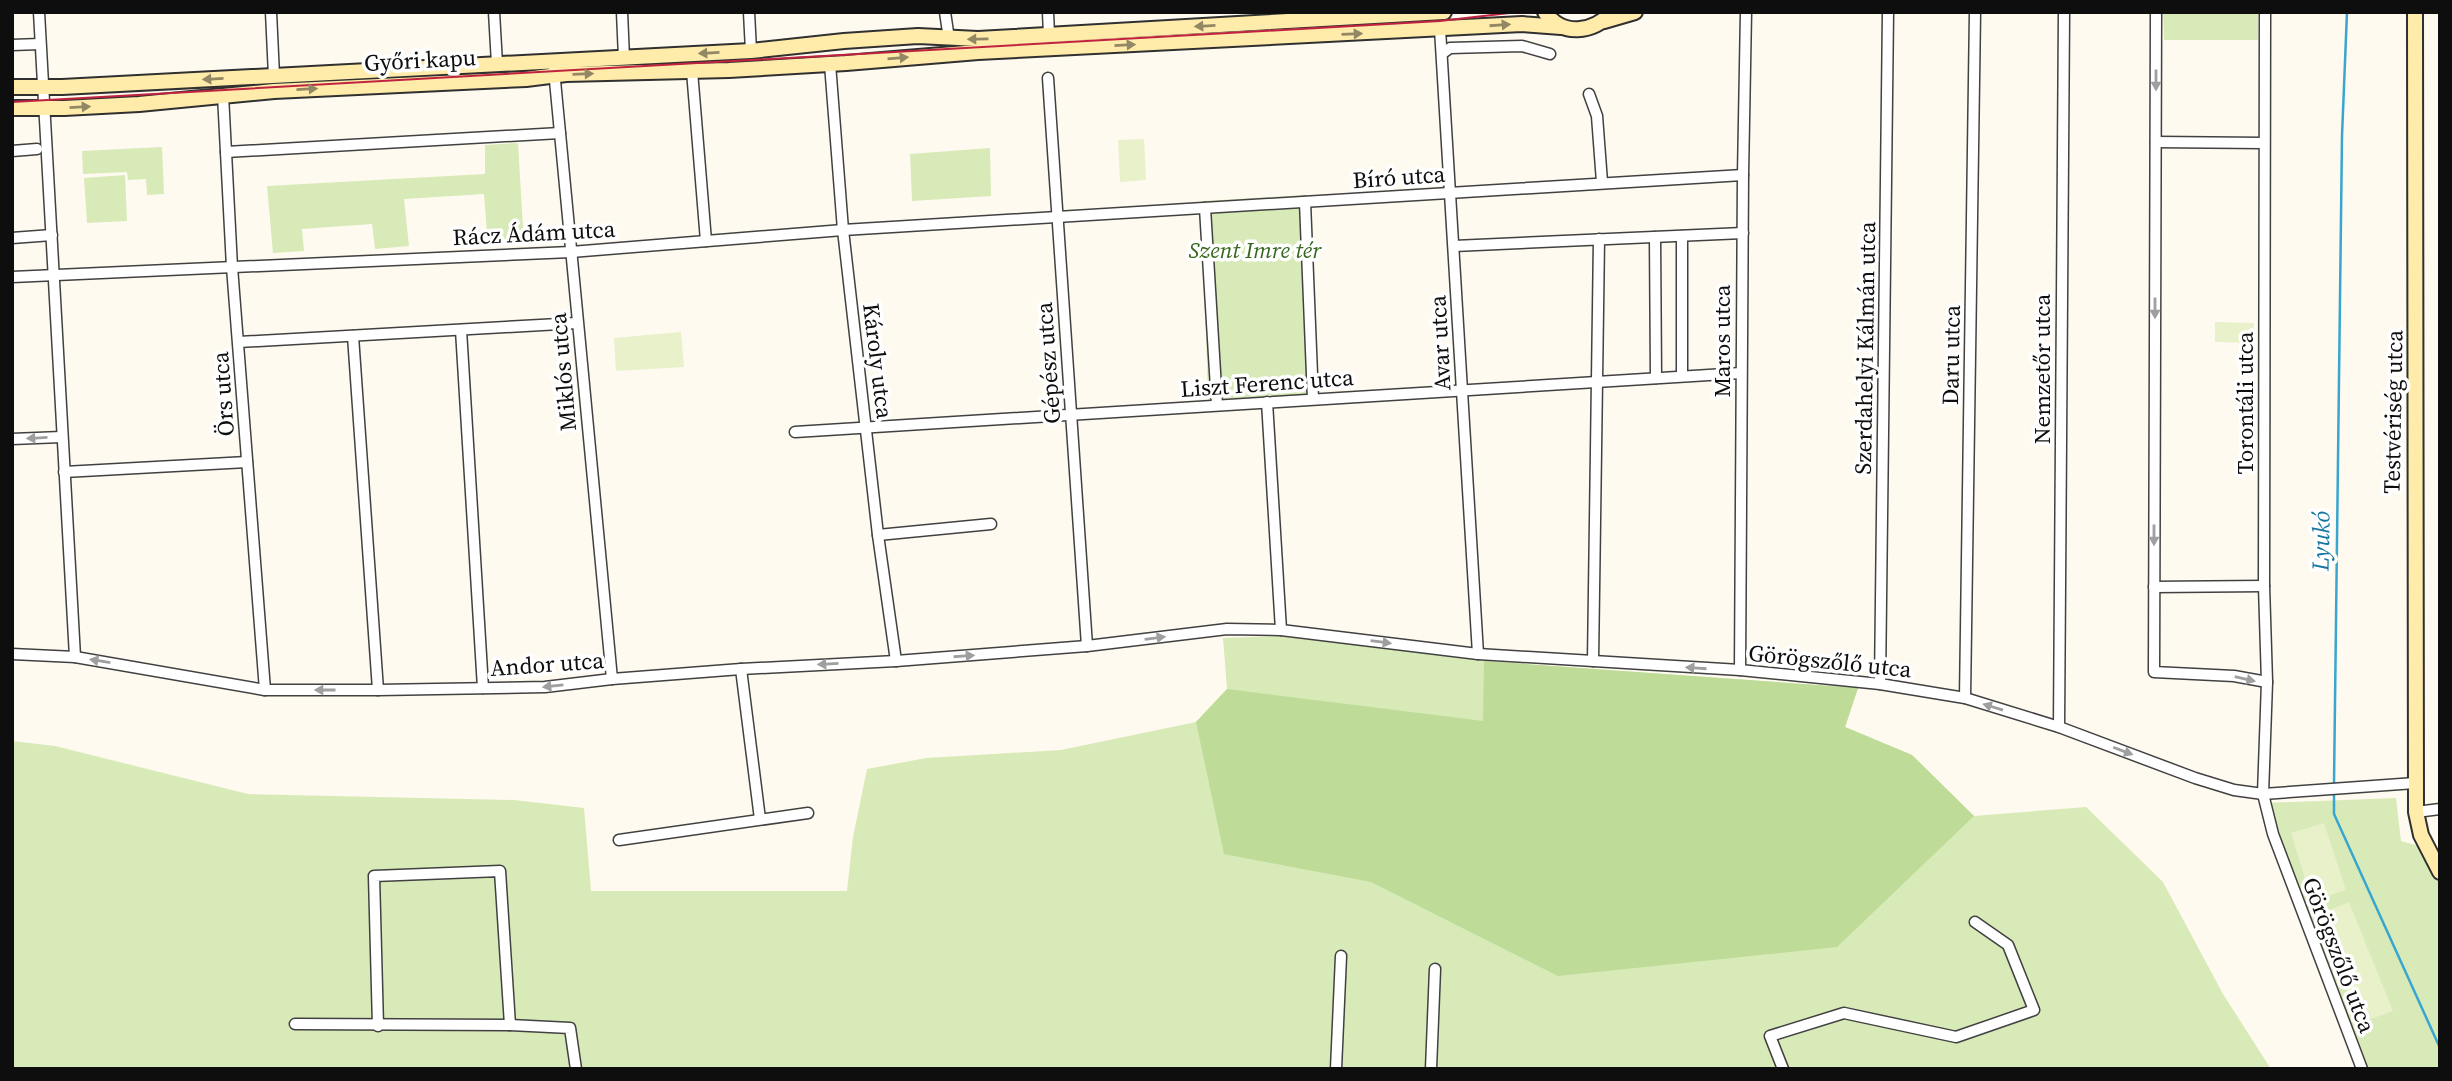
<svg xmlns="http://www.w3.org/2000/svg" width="2452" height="1081" font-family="'Source Serif 4',serif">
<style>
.green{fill:#d8eab8}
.forest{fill:#bedb97}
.pitch{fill:#e8f1ca}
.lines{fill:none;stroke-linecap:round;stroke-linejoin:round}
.stream{stroke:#39a6cf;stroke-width:2.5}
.street-casing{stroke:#414141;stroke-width:13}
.secondary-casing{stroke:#303030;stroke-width:18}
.street{stroke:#fff;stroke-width:10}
.secondary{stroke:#ffebaa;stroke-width:14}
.tram{stroke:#c0233f;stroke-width:2}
.oneway{fill:#938864}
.oneway2{fill:#9f9f9f}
.labels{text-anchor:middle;stroke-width:7;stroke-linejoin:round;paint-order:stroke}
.street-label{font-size:23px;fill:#0e0e0e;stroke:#fff}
.park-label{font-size:23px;font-style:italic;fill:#36671d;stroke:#fff}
.water-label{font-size:24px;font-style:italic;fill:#1576a2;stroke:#fff}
</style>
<rect width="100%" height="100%" fill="#fffaef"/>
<g class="green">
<polygon points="2163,12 2258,12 2258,40 2164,40"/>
<polygon points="518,143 524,244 488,246 484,194 404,199 409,246 375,249 372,224 302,229 304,251 273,253 267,186 485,174 485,145"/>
<polygon points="162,147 164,194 147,195 146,179 128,180 127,172 83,174 82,151"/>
<polygon points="990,148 991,196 912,201 910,154"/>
<polygon points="125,175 127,221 87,223 84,178"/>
<polygon points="1305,195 1308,395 1208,400 1202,201"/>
<polygon points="1281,636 1484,661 1858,688 1845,727 1912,755 1974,816 2086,807 2163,882 2223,994 2271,1069 12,1069 12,741 55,746 248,794 514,800 584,808 591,891 847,891 853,837 867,769 926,758 1061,750 1196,722 1227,689 1223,638"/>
<polygon points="2396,798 2401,841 2440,852 2440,1069 2359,1069 2265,803"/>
</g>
<polygon class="forest" points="1484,661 1858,688 1845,727 1912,755 1974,816 1837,947 1558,976 1371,882 1224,854 1196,722 1227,689 1483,721"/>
<g class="pitch">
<polygon points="1144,139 1146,180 1120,182 1118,140"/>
<polygon points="2215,322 2254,323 2253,343 2215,342"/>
<polygon points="681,332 684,367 616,371 614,338"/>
<polygon points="2324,823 2346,890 2312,901 2291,833"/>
<polygon points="2349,902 2393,1011 2360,1023 2317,915"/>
</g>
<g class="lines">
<g class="stream">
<polyline points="2334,784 2342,136 2347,12"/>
<polyline points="2334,791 2334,814 2440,1048"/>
</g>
<defs>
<g id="street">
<polyline points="39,12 75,657"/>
<polyline points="271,12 274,76"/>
<polyline points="494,12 497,64"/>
<polyline points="622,12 624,58"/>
<polyline points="749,12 751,51"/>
<polyline points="945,12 949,39"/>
<polyline points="1048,12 1049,35"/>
<polyline points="2156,12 2154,672 2234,676 2267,682"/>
<polyline points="2265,12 2264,586 2267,682 2263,794 2273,834 2362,1069"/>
<polyline points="1440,29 1478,654"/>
<polyline points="12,45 40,44"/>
<polyline points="1443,53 1450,48 1522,46 1550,54"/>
<polyline points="830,64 843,230 878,535 896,661"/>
<polyline points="554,70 612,679"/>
<polyline points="692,71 706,241"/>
<polyline points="1048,78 1087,646"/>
<polyline points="1589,94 1597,116 1602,182"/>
<polyline points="223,95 232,267 265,690"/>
<polyline points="2156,142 2264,143"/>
<polyline points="12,151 37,149"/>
<polyline points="226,152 560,133"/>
<polyline points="1305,202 1313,399"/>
<polyline points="1205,208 1217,405"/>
<polyline points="1682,236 1682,376"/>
<polyline points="1655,237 1656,378"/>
<polyline points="12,238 52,235"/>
<polyline points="1454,246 1743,233"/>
<polyline points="12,277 571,252 843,230 1743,175"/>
<polyline points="461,330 483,688"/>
<polyline points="353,336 378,690"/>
<polyline points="239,342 577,323"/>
<polyline points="1267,402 1281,630"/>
<polyline points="795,432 1741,373"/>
<polyline points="12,439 61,437"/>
<polyline points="64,472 247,462"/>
<polyline points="878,535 991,524"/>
<polyline points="2154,587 2264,586"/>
<polyline points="12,654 75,657 265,690 378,690 545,687 612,679 741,669 896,661 1087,646 1227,629 1281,630 1478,654 1740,670 1880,684 1965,698 2059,727 2195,778 2234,790 2263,794 2415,783"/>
<polyline points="1593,661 1599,239"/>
<polyline points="741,669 760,819"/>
<polyline points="1740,670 1743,175 1746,12"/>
<polyline points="1880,684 1888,12"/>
<polyline points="1965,698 1975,12"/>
<polyline points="2059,727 2064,12"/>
<polyline points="2416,812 2440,809"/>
<polyline points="619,840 808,813"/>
<polyline points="295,1024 510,1025 570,1028 576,1069"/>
<polyline points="378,1026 374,876 500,871 510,1025"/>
<polyline points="1336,1069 1341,956"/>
<polyline points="1431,1069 1435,969"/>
<polyline points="1783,1069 1770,1036 1844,1013 1956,1037 2034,1010 2008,945 1975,922"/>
</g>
<g id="secondary">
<path d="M1545,12C1562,37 1593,33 1612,12"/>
<polyline points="2415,12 2416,812 2421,835 2440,872"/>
<polyline points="1604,21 1635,12"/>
<polyline points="12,87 62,87 751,51 844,41 918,36 978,39 1444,12"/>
<polyline points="12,108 64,108 139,104 274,91 526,79 566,74 729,70 846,63 978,52 1522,24 1561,27"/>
</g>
</defs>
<use href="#street" class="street-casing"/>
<use href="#secondary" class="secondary-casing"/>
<use href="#street" class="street"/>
<use href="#secondary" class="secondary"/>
<polyline class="tram" points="12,102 1440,21 1518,12"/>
</g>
<defs><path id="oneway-solid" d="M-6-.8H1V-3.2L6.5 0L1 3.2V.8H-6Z" transform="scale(1.75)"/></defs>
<g class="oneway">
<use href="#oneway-solid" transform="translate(1500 25) rotate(-4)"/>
<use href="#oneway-solid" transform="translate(1205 26) rotate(177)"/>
<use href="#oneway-solid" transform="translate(1352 34) rotate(-2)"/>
<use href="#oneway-solid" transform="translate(978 39) rotate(179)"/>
<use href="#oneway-solid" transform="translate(1125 45) rotate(-3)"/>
<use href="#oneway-solid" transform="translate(709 53) rotate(177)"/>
<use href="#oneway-solid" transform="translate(898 58) rotate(-5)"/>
<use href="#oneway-solid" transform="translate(583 74) rotate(-2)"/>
<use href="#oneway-solid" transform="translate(213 79) rotate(177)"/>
<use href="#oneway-solid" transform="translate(307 89) rotate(-3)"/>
<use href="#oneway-solid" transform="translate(80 107) rotate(-3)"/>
</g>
<g class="oneway2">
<use href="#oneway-solid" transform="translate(2156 80) rotate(90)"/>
<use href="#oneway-solid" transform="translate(2155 308) rotate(90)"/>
<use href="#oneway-solid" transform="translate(37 438) rotate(177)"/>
<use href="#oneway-solid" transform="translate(2154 535) rotate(90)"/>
<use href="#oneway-solid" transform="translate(1155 638) rotate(-7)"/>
<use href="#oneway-solid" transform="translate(1381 642) rotate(7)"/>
<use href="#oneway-solid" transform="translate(964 656) rotate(-4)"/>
<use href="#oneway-solid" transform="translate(100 661) rotate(-171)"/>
<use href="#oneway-solid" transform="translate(828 664) rotate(177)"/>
<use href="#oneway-solid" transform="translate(1696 668) rotate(-176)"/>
<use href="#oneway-solid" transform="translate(2245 679) rotate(13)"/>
<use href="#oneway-solid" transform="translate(553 686) rotate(174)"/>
<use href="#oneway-solid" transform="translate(325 690) rotate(-180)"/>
<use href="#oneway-solid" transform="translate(1993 707) rotate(-163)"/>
<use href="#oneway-solid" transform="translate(2123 751) rotate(21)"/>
</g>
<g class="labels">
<g class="street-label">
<text transform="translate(420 60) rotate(-3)" y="8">Győri kapu</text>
<text transform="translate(1399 177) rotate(-4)" y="8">Bíró utca</text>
<text transform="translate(534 233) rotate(-3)" y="8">Rácz Ádám utca</text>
<text transform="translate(1722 341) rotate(-90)" y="8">Maros utca</text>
<text transform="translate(1440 343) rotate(-93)" y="8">Avar utca</text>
<text transform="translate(1865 348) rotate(-89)" y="8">Szerdahelyi Kálmán utca</text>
<text transform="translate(1951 355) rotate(-89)" y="8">Daru utca</text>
<text transform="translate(878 361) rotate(83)" y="8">Károly utca</text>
<text transform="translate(1048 363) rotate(-94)" y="8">Gépész utca</text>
<text transform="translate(2042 369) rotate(-90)" y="8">Nemzetőr utca</text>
<text transform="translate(563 372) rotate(-95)" y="8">Miklós utca</text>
<text transform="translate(1267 383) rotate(-4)" y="8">Liszt Ferenc utca</text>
<text transform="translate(223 394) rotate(-94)" y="8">Örs utca</text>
<text transform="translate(2245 403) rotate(-90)" y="8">Torontáli utca</text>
<text transform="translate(2393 412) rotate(-89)" y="8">Testvériség utca</text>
<text transform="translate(1830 661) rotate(6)" y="8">Görögszőlő utca</text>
<text transform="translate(547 664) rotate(-4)" y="8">Andor utca</text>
<text transform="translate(2339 955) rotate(69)" y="8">Görögszőlő utca</text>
</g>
<g class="park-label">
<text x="1255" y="258">Szent Imre tér</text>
</g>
<g class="water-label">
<text transform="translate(2321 541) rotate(-89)" y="8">Lyukó</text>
</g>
</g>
<rect width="2452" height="1081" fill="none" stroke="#0e0e0e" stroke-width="28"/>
</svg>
